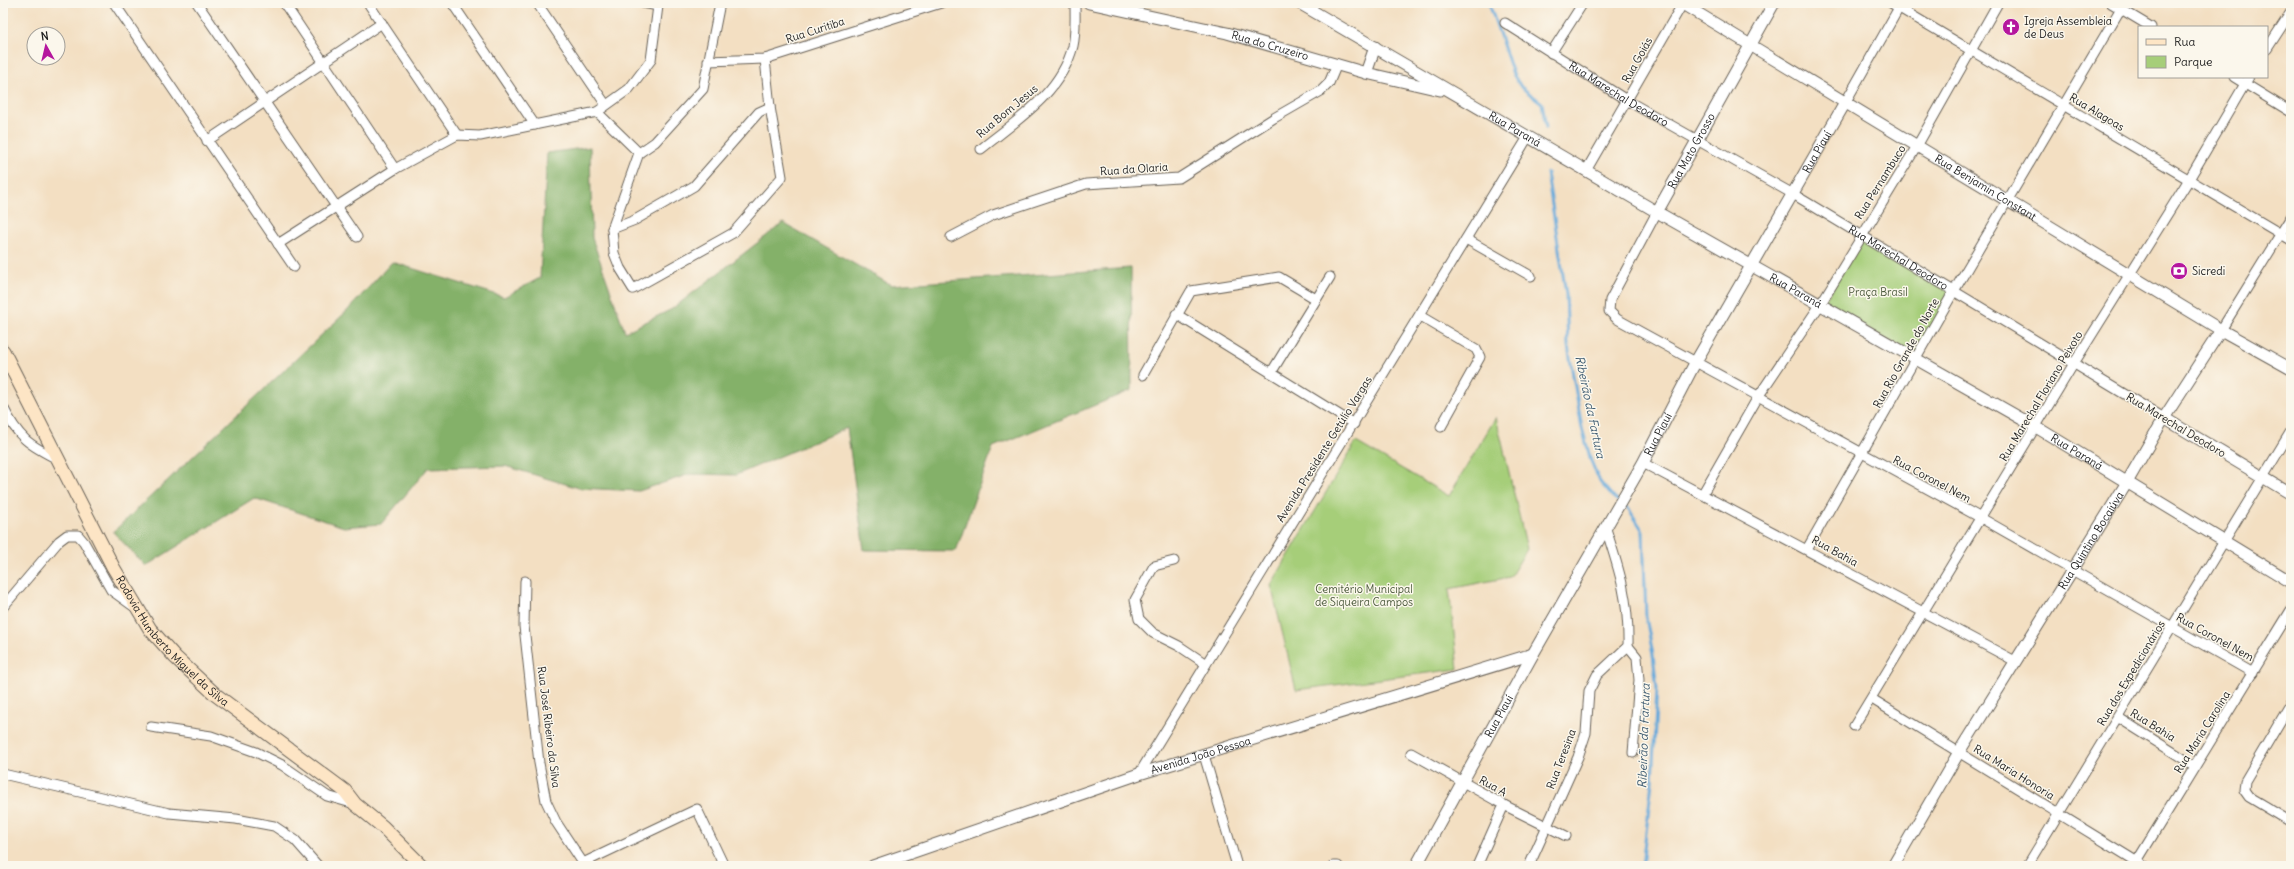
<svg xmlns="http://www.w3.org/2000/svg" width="2294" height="869" font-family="Delius,sans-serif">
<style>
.green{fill:#a6ce79;stroke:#61754a}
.forest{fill:#84b169;stroke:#506642}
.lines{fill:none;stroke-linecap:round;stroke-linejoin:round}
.stream{stroke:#65a9da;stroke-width:3}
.minor-casing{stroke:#676056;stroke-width:11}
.tertiary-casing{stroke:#676056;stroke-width:13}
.secondary-casing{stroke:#676056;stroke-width:15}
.minor{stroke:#fff;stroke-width:9}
.tertiary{stroke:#fff;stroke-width:11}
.secondary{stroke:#fde5c5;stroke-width:13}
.labels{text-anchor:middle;stroke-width:3;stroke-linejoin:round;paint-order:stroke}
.poi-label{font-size:11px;fill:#1c1c1c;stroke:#fbf7ec;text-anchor:start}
.street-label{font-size:11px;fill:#1c1c1c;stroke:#fbf7ec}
.park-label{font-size:11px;fill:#4c5a3d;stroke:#fbf7ec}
.water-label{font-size:12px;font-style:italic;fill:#3d5b71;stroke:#fbf7ec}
</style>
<rect width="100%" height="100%" fill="#fbf7ec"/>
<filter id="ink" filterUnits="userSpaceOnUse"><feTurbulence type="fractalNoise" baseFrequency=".025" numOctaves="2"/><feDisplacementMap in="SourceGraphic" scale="8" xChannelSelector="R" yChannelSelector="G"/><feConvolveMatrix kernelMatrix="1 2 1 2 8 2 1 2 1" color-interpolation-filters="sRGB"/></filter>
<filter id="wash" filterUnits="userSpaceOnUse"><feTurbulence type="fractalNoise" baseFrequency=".012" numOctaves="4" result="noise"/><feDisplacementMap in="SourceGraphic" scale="16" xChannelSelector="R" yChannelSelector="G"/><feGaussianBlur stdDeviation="0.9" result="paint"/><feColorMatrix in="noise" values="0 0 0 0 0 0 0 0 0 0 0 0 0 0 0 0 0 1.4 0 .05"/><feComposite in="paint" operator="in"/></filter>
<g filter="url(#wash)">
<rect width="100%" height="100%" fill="#f3dfc2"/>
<g class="green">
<polygon points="1861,238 1951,292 1916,356 1823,304"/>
<polygon points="1496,417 1527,549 1510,577 1449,589 1458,669 1296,690 1271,585 1356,442 1449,496"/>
</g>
<polygon class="forest" points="590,147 592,238 625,332 672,309 783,223 891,285 1131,268 1132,390 993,447 956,551 864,550 847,428 736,475 690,474 639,491 579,488 505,466 428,468 381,524 344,527 254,498 146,566 113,532 348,310 392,262 504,297 540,278 547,153"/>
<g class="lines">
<g class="stream">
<polyline points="1489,3 1513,74 1521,87 1542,103 1546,128"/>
<polyline points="1547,173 1566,294 1568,346 1582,428 1591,461 1600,482 1613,497 1628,508 1643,531 1646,617 1653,655 1657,689 1652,782 1642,866"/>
</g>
</g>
</g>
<g filter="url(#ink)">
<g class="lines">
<defs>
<g id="minor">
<polyline points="114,3 294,267"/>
<polyline points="197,3 357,237"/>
<polyline points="284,3 395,169"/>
<polyline points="368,3 457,135"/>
<polyline points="452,3 535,125"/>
<polyline points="537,3 606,105"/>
<polyline points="720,3 703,89 655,142 639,153 612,229 614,253 620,268 633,289 733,233 782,177 770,107 765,59"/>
<polyline points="1891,3 2291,240"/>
<polyline points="2111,3 2151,27"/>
<path id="s1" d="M1505,23L1628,101L1793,194L2164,418"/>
<polyline points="2267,49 2291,12"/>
<polyline points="1551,53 1583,3"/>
<polyline points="708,61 765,59 941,3"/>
<polyline points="2234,77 2291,112"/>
<polyline points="1845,103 1901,4"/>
<polyline points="597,112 639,153"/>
<polyline points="207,141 382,23"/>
<path d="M981,149C1017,120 1061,93 1073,46C1076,33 1075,17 1075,3"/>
<polyline points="1587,169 1683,3"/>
<polyline points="1657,212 1610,300 1609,311 1617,319 1981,518 2253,673"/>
<polyline points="612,229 635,220 694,186 759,112 770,107"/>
<polyline points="951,237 993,215 1086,184 1179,178 1274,118 1321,91 1329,83 1337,64"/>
<polyline points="1466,239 1531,276"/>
<polyline points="278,244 395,169 457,135 480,136 597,112 629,89 651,60 658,6 643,3"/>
<polyline points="1176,314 1354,424"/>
<polyline points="1420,316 1476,349 1480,357 1441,427"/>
<polyline points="2221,330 2291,217"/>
<polyline points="1271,373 1330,277"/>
<polyline points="1143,375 1191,291 1279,277 1316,299"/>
<path d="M3,407C18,438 29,445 59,460"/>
<polyline points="1643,463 2015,661"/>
<polyline points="1703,493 1758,397 1820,305 1917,146 1998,3"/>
<polyline points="1807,549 1954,291 2124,3"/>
<polyline points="1174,561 1154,566 1135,600 1139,619 1153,633 1179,646 1206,664"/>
<polyline points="525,581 524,626 539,763 546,801 556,822 585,866"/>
<polyline points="3,607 59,541 67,535 78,535 84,542 111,590 136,608"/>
<polyline points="1628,646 1637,657 1639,680 1633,753"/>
<polyline points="1872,699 2144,866"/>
<polyline points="2291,703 2245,781 2244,790 2249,797 2291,822"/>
<polyline points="2119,718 2195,766"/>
<polyline points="1854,726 2073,365 2188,181 2249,77"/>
<polyline points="151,727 211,736 256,752 282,765 327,796 355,804"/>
<polyline points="1411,753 1504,805 1566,836"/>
<polyline points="1204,755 1237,866"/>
<polyline points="3,774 169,813 236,819 274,826 295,840 318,866"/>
<polyline points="1139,774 1528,137"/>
<polyline points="583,863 697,809 724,866"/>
<polyline points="1333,866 1338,866"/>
<polyline points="1477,866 1504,805"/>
<path d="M1529,866L1578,757L1586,733L1589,691L1597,675L1628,646C1629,600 1620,572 1606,529"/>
<polyline points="2027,866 2291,431"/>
<polyline points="2134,866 2291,610"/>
</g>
<g id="tertiary">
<path id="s2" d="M1089,3L1227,33L1366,73L1440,90"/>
<path id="s3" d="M1299,3L1657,212L2036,427L2291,582"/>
<path id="s4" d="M1681,3L2221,330L2291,369"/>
<polyline points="1366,73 1375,47"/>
<path id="s5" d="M1657,212L1774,3"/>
<polyline points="2164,418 2291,494"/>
<path id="s6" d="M873,866L1139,774L1533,654"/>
<path id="s7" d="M1416,866L1533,654L1643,463L1695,363L1845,103"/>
<path id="s8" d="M1893,866L1959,752L2126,484L2164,418L2221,330"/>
</g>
<g id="secondary">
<path id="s9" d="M3,351L113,567L150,629L175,657L216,695L345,791L355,804L383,827L422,866"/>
</g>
</defs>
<use href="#minor" class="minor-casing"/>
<use href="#tertiary" class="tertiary-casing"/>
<use href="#secondary" class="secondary-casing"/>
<use href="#minor" class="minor"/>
<use href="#tertiary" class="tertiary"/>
<use href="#secondary" class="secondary"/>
</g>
</g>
<defs>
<symbol id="church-disc" viewBox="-11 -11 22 22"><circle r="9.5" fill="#b5179e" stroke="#fbf7ec"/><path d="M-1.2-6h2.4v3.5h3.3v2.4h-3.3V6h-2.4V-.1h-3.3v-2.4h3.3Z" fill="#fff"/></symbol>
<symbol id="bank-disc" viewBox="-11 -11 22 22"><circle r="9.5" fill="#b5179e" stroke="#fbf7ec"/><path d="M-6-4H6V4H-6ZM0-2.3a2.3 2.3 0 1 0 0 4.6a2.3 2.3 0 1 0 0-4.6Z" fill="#fff"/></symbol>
</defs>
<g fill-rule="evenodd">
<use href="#church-disc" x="2001" y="17" width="20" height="20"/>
<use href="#bank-disc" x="2169" y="261" width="20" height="20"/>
</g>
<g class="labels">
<g class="poi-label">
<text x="2024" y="25">Igreja Assembleia<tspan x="2024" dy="13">de Deus</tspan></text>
<text x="2192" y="275">Sicredi</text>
</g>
<g class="street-label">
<text transform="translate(815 30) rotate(-18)" y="4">Rua Curitiba</text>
<text dy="4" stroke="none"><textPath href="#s2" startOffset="186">Rua do Cruzeiro</textPath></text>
<text transform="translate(1637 60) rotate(-61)" y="4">Rua Goiás</text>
<text dy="4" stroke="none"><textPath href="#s1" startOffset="134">Rua Marechal Deodoro</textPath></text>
<text transform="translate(1007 111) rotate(-40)" y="4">Rua Bom Jesus</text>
<text transform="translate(2097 112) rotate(31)" y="4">Rua Alagoas</text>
<text dy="4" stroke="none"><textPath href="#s3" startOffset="250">Rua Paraná</textPath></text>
<text dy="4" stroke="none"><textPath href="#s5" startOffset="70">Rua Mato Grosso</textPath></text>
<text dy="4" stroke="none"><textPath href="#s7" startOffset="819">Rua Piauí</textPath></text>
<text transform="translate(1134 169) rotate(-4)" y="4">Rua da Olaria</text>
<text transform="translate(1880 182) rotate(-58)" y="4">Rua Pernambuco</text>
<text dy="4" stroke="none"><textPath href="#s4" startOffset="356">Rua Benjamin Constant</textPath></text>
<text dy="4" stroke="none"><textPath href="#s1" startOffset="458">Rua Marechal Deodoro</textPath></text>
<text dy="4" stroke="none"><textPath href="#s3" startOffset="574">Rua Paraná</textPath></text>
<text transform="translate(1906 353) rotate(-61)" y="4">Rua Rio Grande do Norte</text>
<text transform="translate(2041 396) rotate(-59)" y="4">Rua Marechal Floriano Peixoto</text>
<text transform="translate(2176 425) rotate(31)" y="4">Rua Marechal Deodoro</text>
<text dy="4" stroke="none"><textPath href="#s7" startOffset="495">Rua Piauí</textPath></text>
<text transform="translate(1324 449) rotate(-58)" y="4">Avenida Presidente Getúlio Vargas</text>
<text dy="4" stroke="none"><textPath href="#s3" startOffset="898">Rua Paraná</textPath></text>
<text transform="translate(1932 479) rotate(28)" y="4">Rua Coronel Nem</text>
<text dy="4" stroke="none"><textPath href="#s8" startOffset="381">Rua Quintino Bocaiúva</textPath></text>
<text transform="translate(1835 551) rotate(29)" y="4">Rua Bahia</text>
<text transform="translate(2215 637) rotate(29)" y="4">Rua Coronel Nem</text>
<text dy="4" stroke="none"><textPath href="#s9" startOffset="338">Rodovia Humberto Miguel da Silva</textPath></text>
<text transform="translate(2131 673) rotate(-59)" y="4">Rua dos Expedicionários</text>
<text dy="4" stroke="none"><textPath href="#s7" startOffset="171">Rua Piauí</textPath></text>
<text transform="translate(2153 725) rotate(32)" y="4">Rua Bahia</text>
<text transform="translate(549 727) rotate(83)" y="4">Rua José Ribeiro da Silva</text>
<text transform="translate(2202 732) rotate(-58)" y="4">Rua Maria Carolina</text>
<text dy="4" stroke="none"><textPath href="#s6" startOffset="346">Avenida João Pessoa</textPath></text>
<text transform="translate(1561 759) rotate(-69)" y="4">Rua Teresina</text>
<text transform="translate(2014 772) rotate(32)" y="4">Rua Maria Honoria</text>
<text transform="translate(1493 786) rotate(29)" y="4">Rua A</text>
</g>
<g class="park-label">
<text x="1878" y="296">Praça Brasil</text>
<text x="1364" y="593">Cemitério Municipal<tspan x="1364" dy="13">de Siqueira Campos</tspan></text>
</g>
<g class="water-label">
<text transform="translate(1590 407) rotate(78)" y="4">Ribeirão da Fartura</text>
<text transform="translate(1644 736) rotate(-88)" y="4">Ribeirão da Fartura</text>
</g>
</g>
<rect width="2294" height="869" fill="none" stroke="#fbf7ec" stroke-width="16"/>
<rect x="2138" y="26" width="130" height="52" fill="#fbf7ec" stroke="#a29f99"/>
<rect x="2146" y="39" width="20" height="6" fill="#fde5c5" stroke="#a29f99"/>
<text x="2174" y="46" font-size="12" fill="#1c1c1c">Rua</text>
<rect x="2146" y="56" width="20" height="12" fill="#a6ce79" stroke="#a29f99"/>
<text x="2174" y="66" font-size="12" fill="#1c1c1c">Parque</text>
<g transform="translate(46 46) rotate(352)"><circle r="19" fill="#fbf7ec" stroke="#a29f99"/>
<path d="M0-3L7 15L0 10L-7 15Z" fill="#b5179e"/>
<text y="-6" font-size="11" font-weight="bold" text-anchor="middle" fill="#1c1c1c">N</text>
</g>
</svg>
